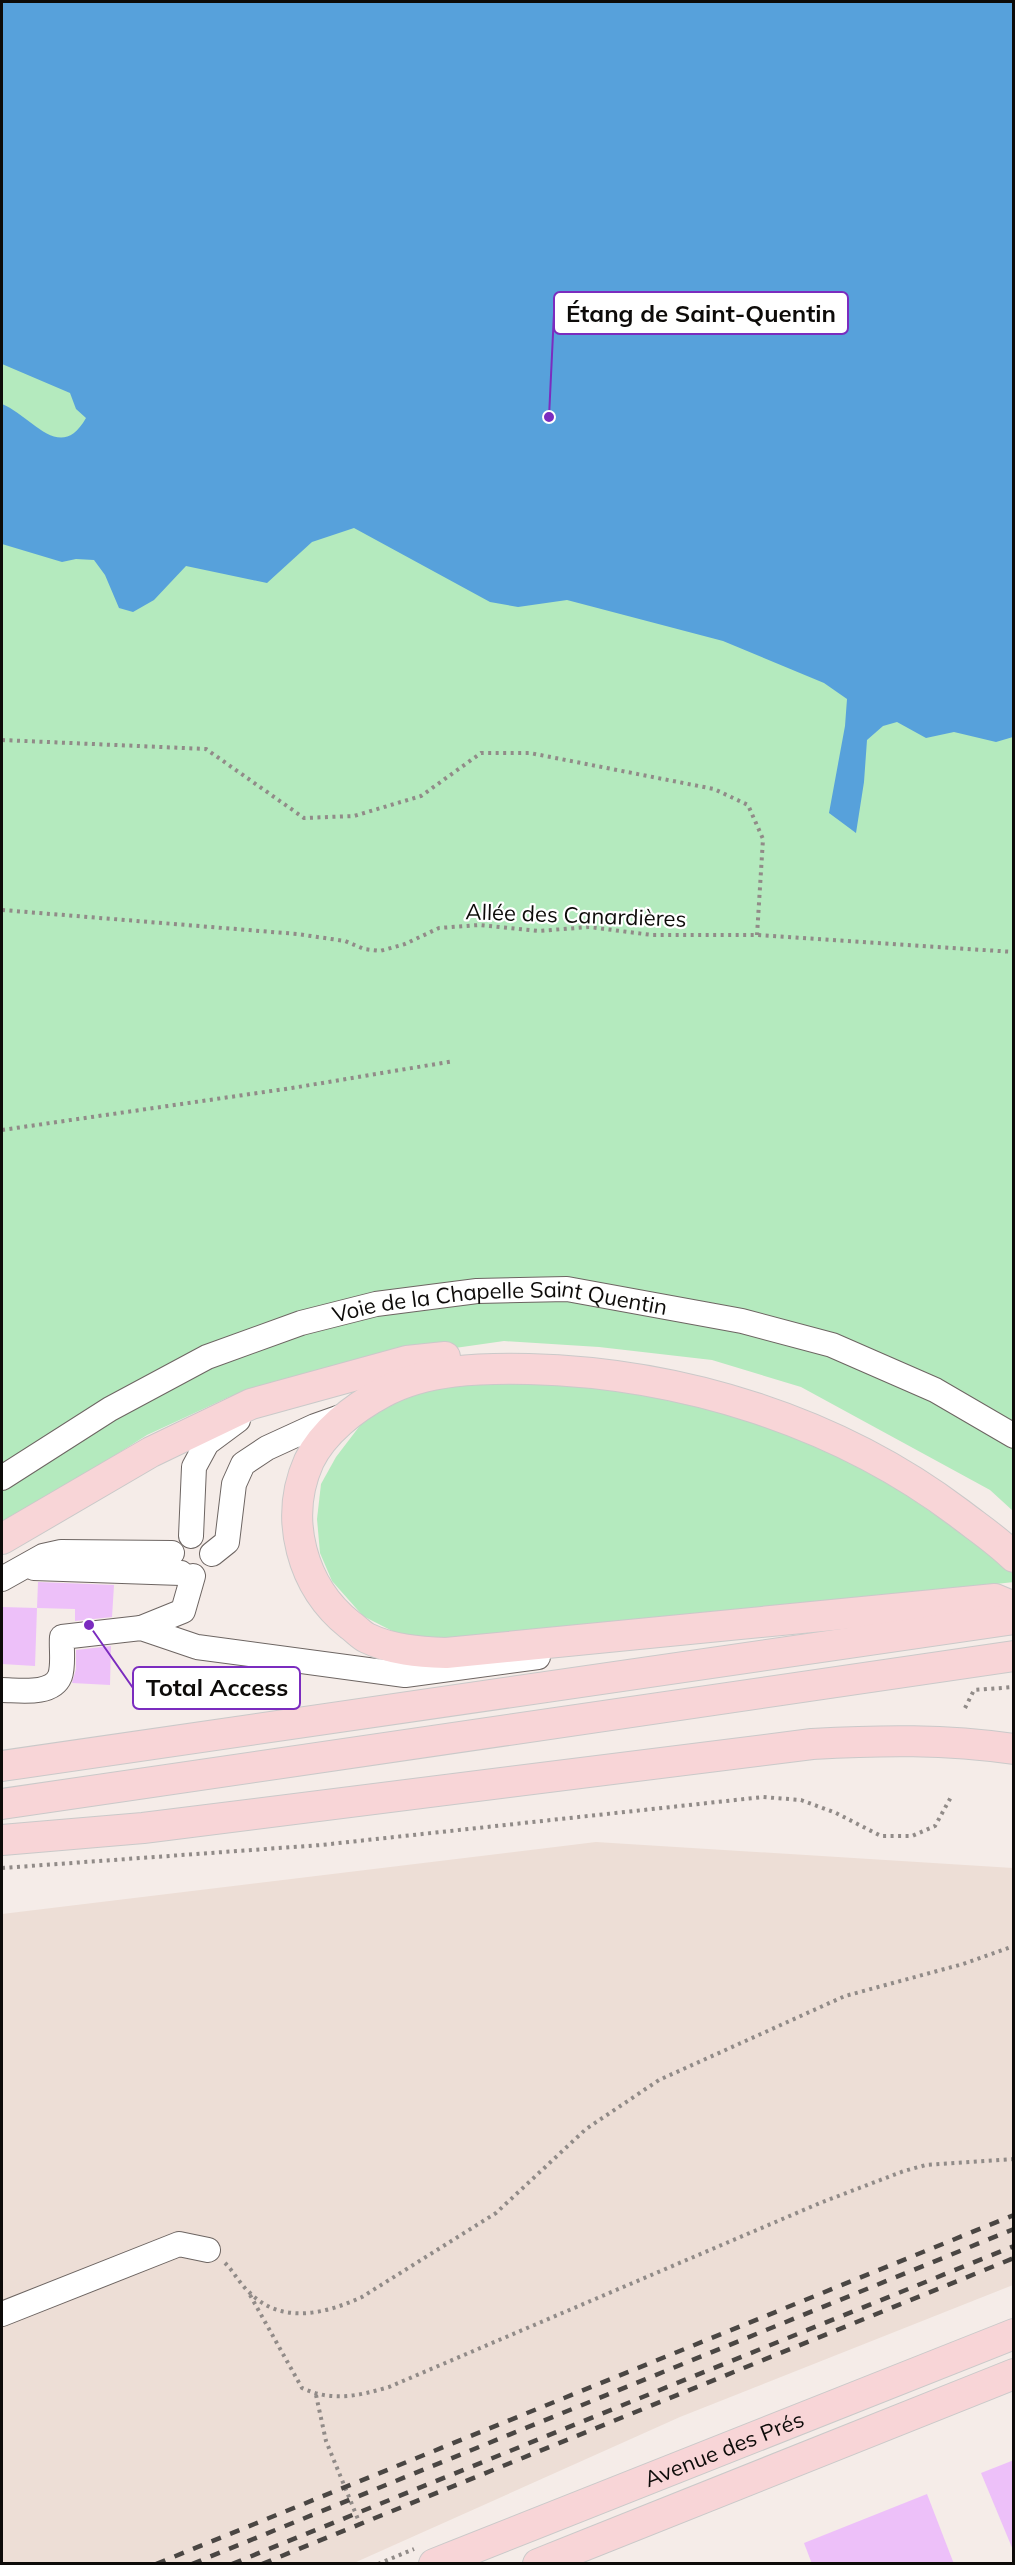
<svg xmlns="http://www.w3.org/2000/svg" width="1015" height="2565" font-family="Mulish,sans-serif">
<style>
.built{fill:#edded6}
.green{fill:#b4eabe}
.water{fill:#57a1db}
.building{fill:#edc0f9}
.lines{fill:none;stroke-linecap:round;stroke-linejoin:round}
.minor-casing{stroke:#6d6562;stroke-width:26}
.major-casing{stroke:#cac9c9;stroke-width:32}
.path{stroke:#918b88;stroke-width:4;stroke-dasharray:3 4.5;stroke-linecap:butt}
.minor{stroke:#fff;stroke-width:24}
.major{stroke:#f8d5d7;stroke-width:30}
.rail{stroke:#4a4643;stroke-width:4.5;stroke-dasharray:10 10;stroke-linecap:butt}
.labels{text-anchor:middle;stroke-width:4.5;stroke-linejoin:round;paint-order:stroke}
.street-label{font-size:22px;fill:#0d0b09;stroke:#fff}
.leader{fill:none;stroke:#7b2cbf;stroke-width:2}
.callout-dot{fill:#7b2cbf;stroke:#fff;stroke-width:2}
.callout{fill:#fff;stroke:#7b2cbf;stroke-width:2}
.callout-label{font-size:24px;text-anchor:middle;font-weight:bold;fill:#0d0b09}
</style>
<rect width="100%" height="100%" fill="#f5ece8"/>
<polygon class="built" points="596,1842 1013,1868 1013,2285 680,2417 354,2563 2,2563 2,1914"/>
<g class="green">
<polygon points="2,2 1013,2 1013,1511 990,1490 801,1387 712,1360 599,1347 504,1341 378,1359 229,1397 147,1435 2,1527"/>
<polygon points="465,1379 640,1385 835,1445 1013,1569 1014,1582 461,1643 404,1637 363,1616 332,1581 320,1553 317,1519 321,1484 336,1457 365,1419 410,1390"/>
</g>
<path class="water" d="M2,2H1013V737L996,742L954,732L926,738L897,722L883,726L867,740L864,782L856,833L829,813L845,726L847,699L824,683L723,641L567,600L518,607L490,602L354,528L312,542L267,583L186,566L154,600L133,612L119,608L105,575L94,560L76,559L62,562L2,544V404C32,416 60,464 86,418L76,409L70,393L2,364Z"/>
<g class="building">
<polygon points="38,1582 114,1585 112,1617 75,1621 75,1609 37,1608"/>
<polygon points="2,1607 37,1608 35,1666 2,1664"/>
<polygon points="111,1646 110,1685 72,1683 76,1669 76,1650"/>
<polygon points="1014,2460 1014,2550 1013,2550 981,2473"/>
<polygon points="927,2494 954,2564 812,2564 804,2543"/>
</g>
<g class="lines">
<defs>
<g id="minor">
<path id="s1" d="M2,1478L110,1409L207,1357L301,1323L376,1304L477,1291L567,1289L742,1321L832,1345L935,1390L1014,1436"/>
<polyline points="191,1536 194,1467 207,1443 238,1420"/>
<polyline points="212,1554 227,1542 234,1484 243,1464 267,1448 315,1426 346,1415"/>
<polyline points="34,1568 181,1573"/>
<polyline points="2,1579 43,1556 61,1552 172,1553"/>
<polyline points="141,1628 183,1611 193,1576"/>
<path d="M2,1690C18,1690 52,1696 60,1676C64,1665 61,1648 62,1637L141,1628L197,1647L405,1675L538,1657"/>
<polyline points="2,2314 179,2244 208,2250"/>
</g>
<g id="major">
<polyline points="2,1539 151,1452 251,1404 407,1361 445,1357"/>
<path d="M1014,1557C997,1540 977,1527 959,1513C837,1421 682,1373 529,1369C481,1368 425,1369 382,1393C354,1408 323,1432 309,1461C283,1519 302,1587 350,1625C356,1629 361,1635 367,1638C392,1650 419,1652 446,1653L995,1599L1014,1607"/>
<polyline points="2,1766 1014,1619"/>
<polyline points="2,1804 1014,1656"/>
<path d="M2,1840L143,1828L812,1744C882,1740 945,1739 1014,1749"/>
<path id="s2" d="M434,2564L1014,2334"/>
<polyline points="538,2564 1014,2374"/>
</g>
</defs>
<use href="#minor" class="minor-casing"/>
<use href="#major" class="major-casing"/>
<g class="path">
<polyline points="2,740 206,749 304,818 354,816 421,796 481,753 530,753 714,789 748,805 763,839 757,935"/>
<polyline points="2,910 297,934 345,941 364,949 380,951 405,944 439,928 479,925 539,931 589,927 652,935 757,935 1014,952"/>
<polyline points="2,1130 292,1088 454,1061"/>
<polyline points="965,1708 974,1690 1014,1687"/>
<polyline points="2,1868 321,1845 763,1797 801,1800 836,1813 881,1836 912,1836 935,1826 951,1797"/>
<path d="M225,2263C234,2272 240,2284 249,2292C281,2325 325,2314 362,2297L496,2213L586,2129L659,2080L845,1996L963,1964L1014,1946"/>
<path d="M250,2295L302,2388C332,2402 358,2396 389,2387L820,2203L904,2171L926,2165L1014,2159"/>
<polyline points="316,2395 326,2441 360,2524"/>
<polyline points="378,2564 414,2549"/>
</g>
<use href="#minor" class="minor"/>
<use href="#major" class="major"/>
<g class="rail">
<polyline points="156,2564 1014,2215"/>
<polyline points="192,2564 1014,2229"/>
<polyline points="232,2564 1014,2246"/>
<polyline points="262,2564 1014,2258"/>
</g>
</g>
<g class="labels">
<g class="street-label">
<text transform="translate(576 915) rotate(2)" y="8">Allée des Canardières</text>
<text dy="8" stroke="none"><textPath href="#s1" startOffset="540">Voie de la Chapelle Saint Quentin</textPath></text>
<text dy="8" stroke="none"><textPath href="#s2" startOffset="312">Avenue des Prés</textPath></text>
</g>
</g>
<path class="leader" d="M549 417L554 313M89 1625L133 1688"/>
<g class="callout-dot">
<circle cx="549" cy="417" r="6"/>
<circle cx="89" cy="1625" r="6"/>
</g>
<g class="callout">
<rect x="554" y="292" width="294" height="42" rx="6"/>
<rect x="133" y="1667" width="167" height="42" rx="6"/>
</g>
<g class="callout-label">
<text x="701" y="322">Étang de Saint-Quentin</text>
<text x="217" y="1696">Total Access</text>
</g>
<rect width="1015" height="2565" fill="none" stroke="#0d0b09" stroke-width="6"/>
</svg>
